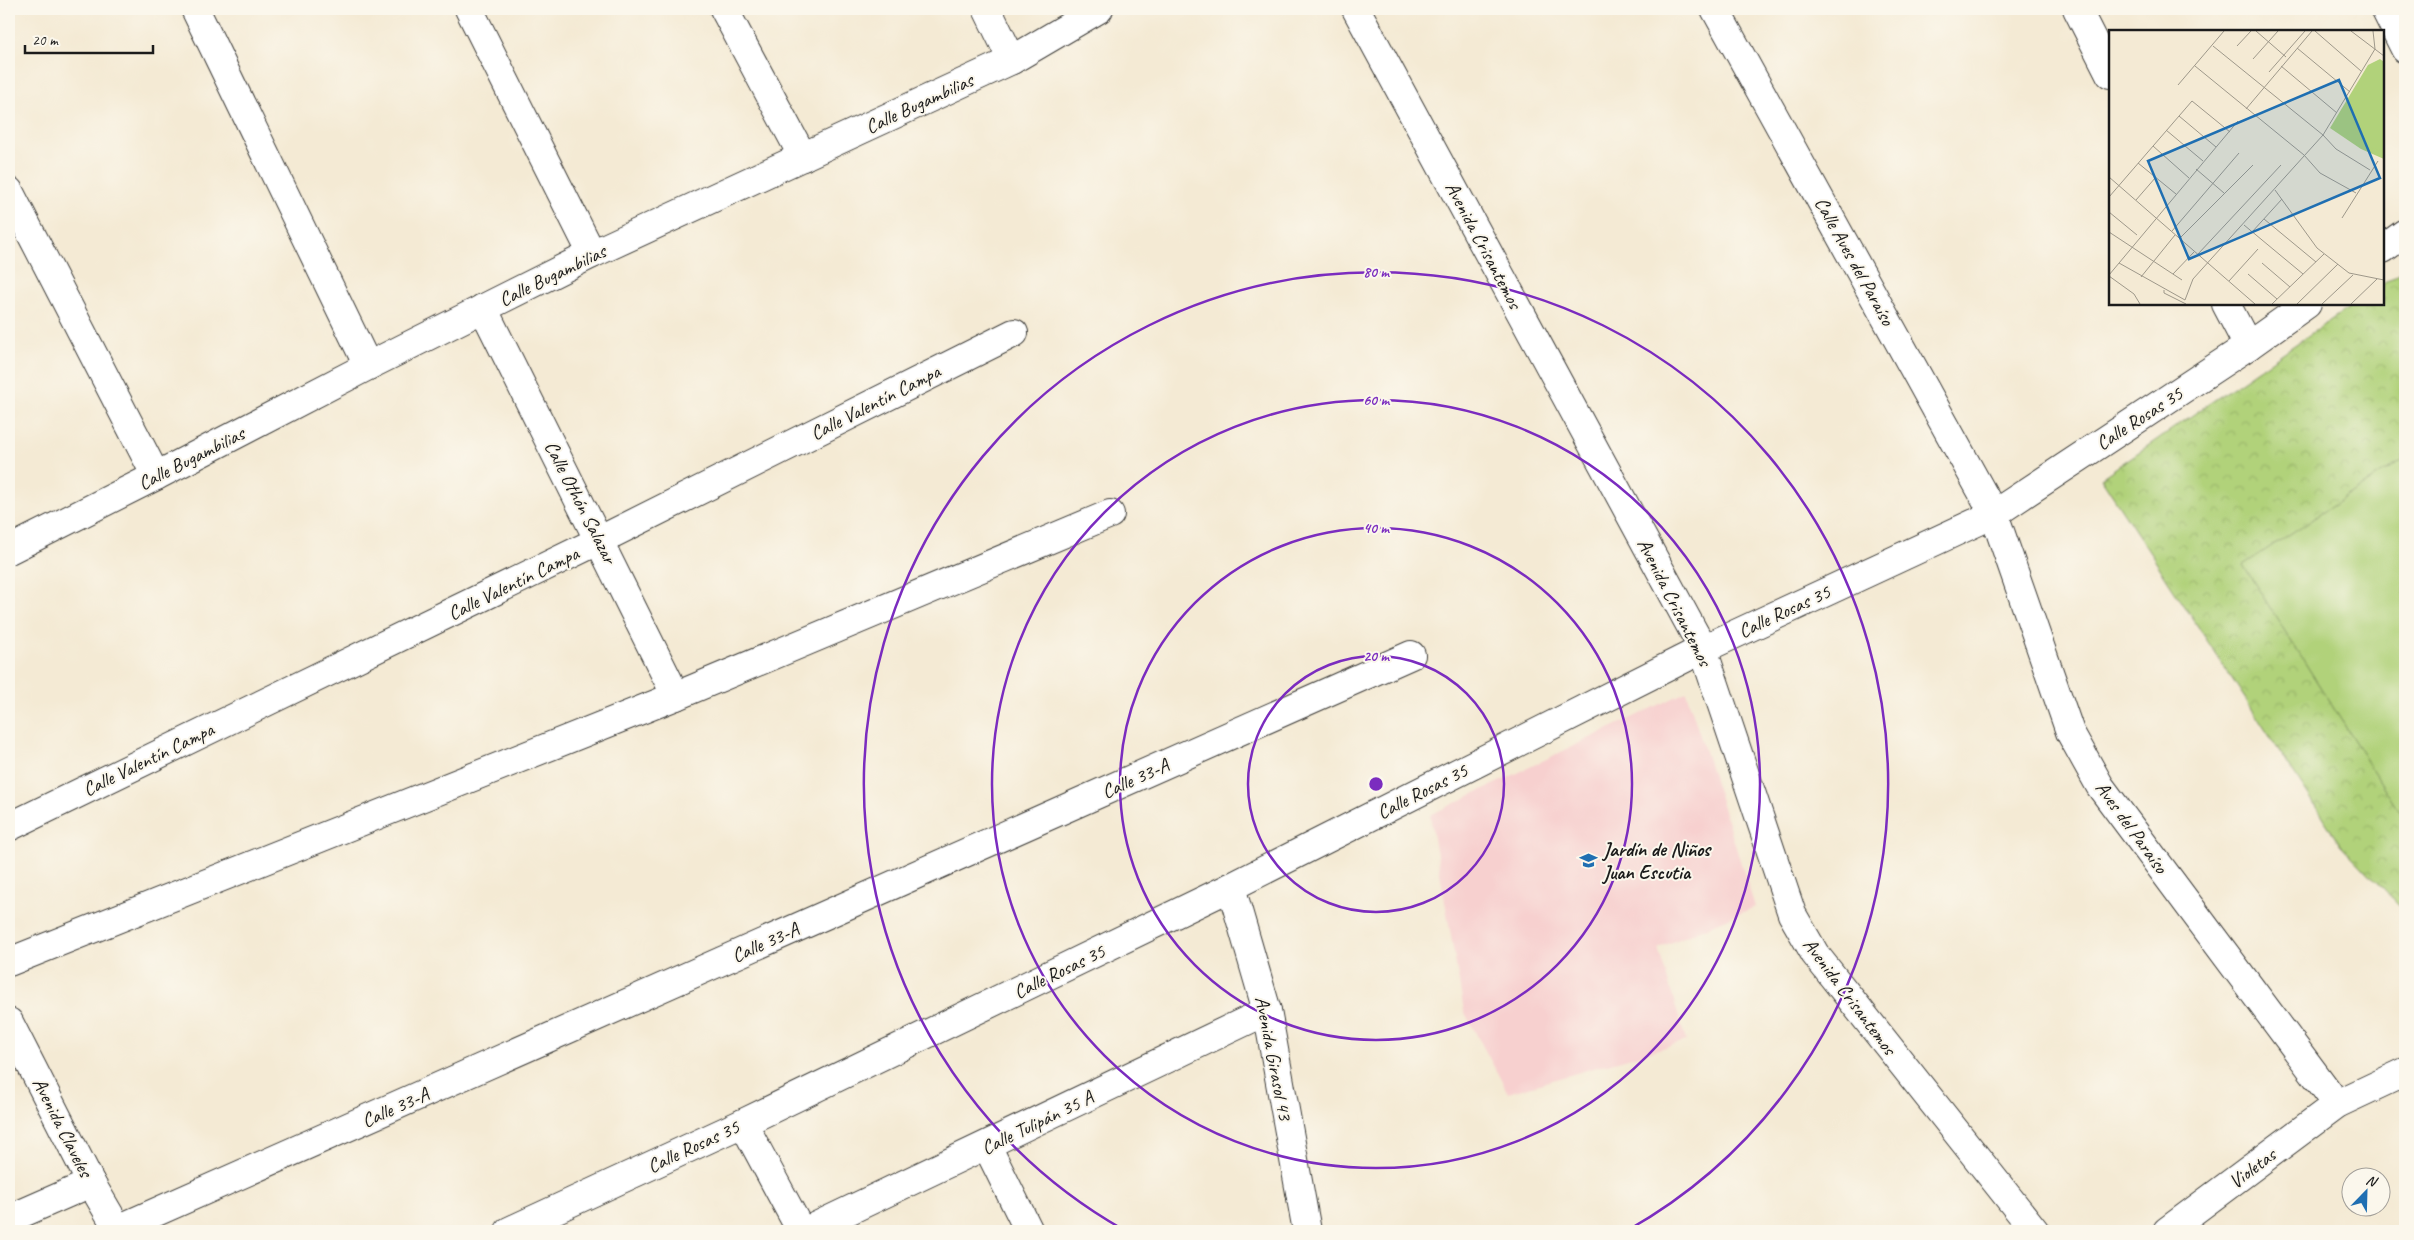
<svg xmlns="http://www.w3.org/2000/svg" width="2414" height="1240" font-family="Caveat,sans-serif">
<style>
.built{fill:#f7d0cf}
.park{fill:url(#park-crowns);stroke:#66774b}
.pitch{fill:#b1d27a;stroke:#66774b}
.lines{fill:none;stroke-linecap:round;stroke-linejoin:round}
.minor-casing{stroke:#3c3b38;stroke-width:30}
.minor{stroke:#fff;stroke-width:28}
.ring{fill:none;stroke:#7b2cbf;stroke-width:2.5}
.labels{text-anchor:middle;stroke-width:4;stroke-linejoin:round;paint-order:stroke}
.street-label{font-size:20px;fill:#1c1c1c;stroke:#fbf7ec}
.poi-label{font-size:20px;font-weight:bold;fill:#1c1c1c;stroke:#fbf7ec;text-anchor:start}
.inset-road{fill:none;stroke:#9e988a;stroke-width:1}
.view{fill:#1f6fb2;fill-opacity:0.15;stroke:#1f6fb2;stroke-width:2.5}
.inset-edge{fill:none;stroke:#1c1c1c;stroke-width:2.5}
.centre{fill:#7b2cbf;stroke:#fbf7ec;stroke-width:2.5}
.ring-label{font-size:15px;text-anchor:middle;font-weight:bold;fill:#7b2cbf;stroke:#fbf7ec;stroke-width:4;stroke-linejoin:round;paint-order:stroke}
</style>
<defs>
<pattern id="park-crowns" width="20" height="18" patternUnits="userSpaceOnUse" patternTransform="scale(1.25)"><rect width="20" height="18" fill="#b1d27a"/><path d="M2 6a3 3 0 1 1 6 0M12 15a3 3 0 1 1 6 0" fill="none" stroke="#98b469"/></pattern>
</defs>
<rect width="100%" height="100%" fill="#fbf7ec"/>
<filter id="ink" filterUnits="userSpaceOnUse"><feTurbulence type="fractalNoise" baseFrequency=".02" numOctaves="2"/><feDisplacementMap in="SourceGraphic" scale="10" xChannelSelector="R" yChannelSelector="G"/><feConvolveMatrix kernelMatrix="1 2 1 2 8 2 1 2 1" color-interpolation-filters="sRGB"/></filter>
<filter id="wash" filterUnits="userSpaceOnUse"><feTurbulence type="fractalNoise" baseFrequency=".0096" numOctaves="4" result="noise"/><feDisplacementMap in="SourceGraphic" scale="20" xChannelSelector="R" yChannelSelector="G"/><feGaussianBlur stdDeviation="1.12" result="paint"/><feColorMatrix in="noise" values="0 0 0 0 0 0 0 0 0 0 0 0 0 0 0 0 0 1.4 0 .05"/><feComposite in="paint" operator="in"/></filter>
<g filter="url(#wash)">
<rect width="100%" height="100%" fill="#f4ead4"/>
<polygon class="built" points="1686,692 1755,907 1658,948 1686,1041 1508,1093 1464,1011 1430,815"/>
<polygon class="park" points="2405,269 2405,912 2340,844 2101,478 2354,304 2383,304 2383,284"/>
<polygon class="pitch" points="2405,458 2405,821 2243,565"/>
</g>
<g filter="url(#ink)">
<g class="lines">
<defs>
<g id="minor">
<polyline points="195,9 368,366"/>
<polyline points="469,9 592,254"/>
<polyline points="724,9 803,157"/>
<polyline points="987,9 1012,60"/>
<polyline points="1356,9 1703,649 1792,914 1815,954 2035,1231"/>
<polyline points="1715,9 1994,514 2070,732 2100,786 2337,1104"/>
<polyline points="2077,9 2110,74"/>
<polyline points="2385,9 2405,49"/>
<polyline points="9,191 156,476"/>
<polyline points="2383,249 2405,233"/>
<polyline points="2226,304 2248,346"/>
<polyline points="483,308 676,696"/>
<polyline points="9,550 156,476 368,366 592,254 1012,60 1099,9"/>
<polyline points="9,827 600,540 1014,333"/>
<polyline points="1231,887 1267,1011 1307,1231"/>
<polyline points="9,962 676,696 1110,514"/>
<polyline points="9,1022 91,1183 119,1231"/>
<polyline points="743,1123 801,1231"/>
<polyline points="987,1146 1029,1231"/>
<polyline points="9,1219 91,1183"/>
<polyline points="118,1229 1411,655"/>
<polyline points="509,1231 743,1123 1231,887 1703,649 1994,514 2248,346 2307,304"/>
<polyline points="806,1231 1267,1011"/>
<polyline points="2167,1231 2337,1104 2405,1072"/>
</g>
</defs>
<use href="#minor" class="minor-casing"/>
<use href="#minor" class="minor"/>
</g>
</g>
<g class="ring">
<circle cx="1376" cy="784" r="128"/>
<circle cx="1376" cy="784" r="256"/>
<circle cx="1376" cy="784" r="384"/>
<path d="M1124 1230A512 512 0 1 1 1628 1230"/>
</g>
<defs>
<symbol id="school-bare" viewBox="-9 -9 18 18"><path d="M0-5L7-2L0 1L-7-2ZM-4 1L0 2.5L4 1V4Q0 6-4 4Z" fill="#1f6fb2" stroke="#fbf7ec" stroke-width="2.5" paint-order="stroke"/></symbol>
</defs>
<g fill-rule="evenodd">
<use href="#school-bare" x="1576" y="848" width="25" height="25"/>
</g>
<g class="labels">
<g class="street-label">
<text transform="translate(919 103) rotate(-25)" y="7">Calle Bugambilias</text>
<text transform="translate(1484 245) rotate(62)" y="7">Avenida Crisantemos</text>
<text transform="translate(1855 261) rotate(61)" y="7">Calle Aves del Paraíso</text>
<text transform="translate(552 275) rotate(-26)" y="7">Calle Bugambilias</text>
<text transform="translate(875 402) rotate(-27)" y="7">Calle Valentín Campa</text>
<text transform="translate(2139 418) rotate(-33)" y="7">Calle Rosas 35</text>
<text transform="translate(191 458) rotate(-27)" y="7">Calle Bugambilias</text>
<text transform="translate(581 502) rotate(63)" y="7">Calle Othón Salazar</text>
<text transform="translate(513 583) rotate(-26)" y="7">Calle Valentín Campa</text>
<text transform="translate(1675 602) rotate(63)" y="7">Avenida Crisantemos</text>
<text transform="translate(1784 611) rotate(-25)" y="7">Calle Rosas 35</text>
<text transform="translate(148 759) rotate(-26)" y="7">Calle Valentín Campa</text>
<text transform="translate(1135 778) rotate(-24)" y="7">Calle 33-A</text>
<text transform="translate(1422 791) rotate(-27)" y="7">Calle Rosas 35</text>
<text transform="translate(2132 827) rotate(54)" y="7">Aves del Paraíso</text>
<text transform="translate(765 942) rotate(-24)" y="7">Calle 33-A</text>
<text transform="translate(1059 971) rotate(-26)" y="7">Calle Rosas 35</text>
<text transform="translate(1850 996) rotate(53)" y="7">Avenida Crisantemos</text>
<text transform="translate(1274 1058) rotate(79)" y="7">Avenida Girasol 43</text>
<text transform="translate(395 1107) rotate(-24)" y="7">Calle 33-A</text>
<text transform="translate(1037 1122) rotate(-26)" y="7">Calle Tulipán 35 A</text>
<text transform="translate(63 1127) rotate(63)" y="7">Avenida Claveles</text>
<text transform="translate(693 1146) rotate(-25)" y="7">Calle Rosas 35</text>
<text transform="translate(2252 1168) rotate(-37)" y="7">Violetas</text>
</g>
<g class="poi-label">
<text x="1603" y="856">Jardín de Niños<tspan x="1603" dy="23">Juan Escutia</tspan></text>
</g>
</g>
<g transform="translate(2109 30)">
<rect width="275" height="275" fill="#f4ead4"/>
<path d="M271,29L275,32V129L252,119L221,98L259,35Z" fill="#b1d27a"/>
<path d="M268,51L275,57V121L259,117L235,100Z" fill="#b1d27a"/>
<path class="inset-road" d="M147,1L177,27M206,1L252,41M242,1L275,26M104,16L214,105L227,119L261,140M128,16L142,1M188,18L241,62M144,29L169,1M86,36L195,125L211,143L247,163M172,36L228,83M160,42L196,1M69,55L115,1M137,79L203,1M70,86L107,117M57,100L94,131M44,116L80,148M29,133L67,164M87,139L115,163M0,147L146,274M166,160L208,218L240,243L275,250M0,167L83,71L121,102M27,170L47,147M0,182L28,205M233,188L269,131M155,189L207,232M135,195L194,244M63,201L130,123M0,202L73,250M143,202L173,169M70,209L144,135M89,224L172,135M10,233L76,270L84,249L214,105L266,19L264,1M153,233L181,257M64,244L85,222M139,244L168,269M0,245L129,91M0,246L25,264L31,274M32,247L66,205M120,251L149,219M55,260V263L77,274M163,274L215,224M188,274L229,234M213,274L244,245M242,274L268,249"/>
<path class="view" d="M230,50L271,148L80,229L39,131Z"/>
<rect width="275" height="275" class="inset-edge"/>
</g>
<circle cx="1376" cy="784" r="8" class="centre"/>
<g class="ring-label">
<text x="1376" y="277">80 m</text>
<text x="1376" y="405">60 m</text>
<text x="1376" y="533">40 m</text>
<text x="1376" y="661">20 m</text>
</g>
<rect width="2414" height="1240" fill="none" stroke="#fbf7ec" stroke-width="30"/>
<g transform="translate(2366 1192) rotate(23)"><circle r="24" fill="#fbf7ec" stroke="#a29f99"/>
<path d="M0-4L9 19L0 12L-9 19Z" fill="#1f6fb2"/>
<text y="-8" font-size="14" font-weight="bold" text-anchor="middle" fill="#1c1c1c">N</text>
</g>
<path d="M25 45v8h128v-8" fill="none" stroke="#1c1c1c" stroke-width="2.5"/>
<text x="32" y="45" font-size="15" fill="#1c1c1c" stroke="#fbf7ec" stroke-width="4" paint-order="stroke">20 m</text>
</svg>
